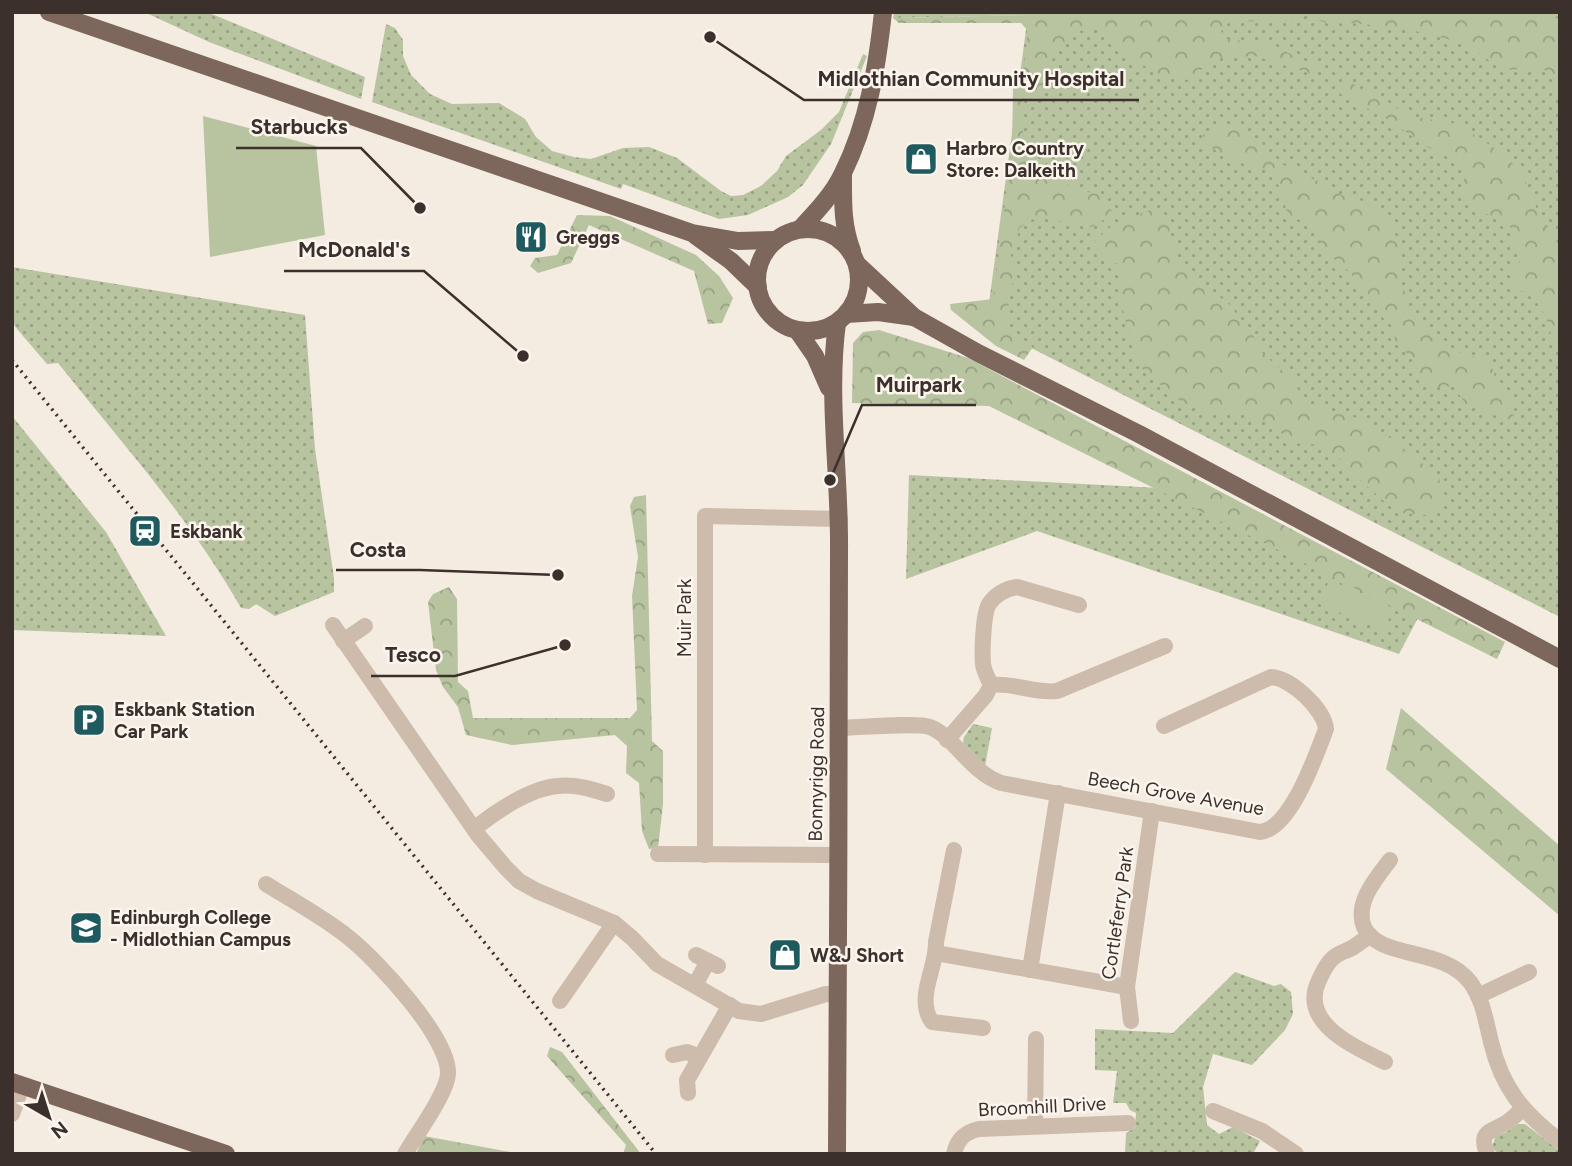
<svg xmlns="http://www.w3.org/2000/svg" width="1572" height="1166" font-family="Figtree,sans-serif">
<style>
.grass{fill:url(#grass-dots)}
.forest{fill:url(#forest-crowns)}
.park{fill:#b8c4a0}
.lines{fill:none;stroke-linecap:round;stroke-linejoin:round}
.minor{stroke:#cdbbac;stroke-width:16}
.major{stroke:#7d675c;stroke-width:18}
.rail{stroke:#3b302b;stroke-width:3.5;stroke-dasharray:2 5;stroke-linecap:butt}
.labels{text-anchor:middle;stroke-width:5;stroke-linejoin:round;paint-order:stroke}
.poi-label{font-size:19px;font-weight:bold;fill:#3b302b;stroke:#fbf5ee;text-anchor:start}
.street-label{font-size:19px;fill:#3b302b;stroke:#fbf5ee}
.leader{fill:none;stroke:#3b302b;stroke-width:2.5}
.callout-dot{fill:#3b302b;stroke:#fbf5ee;stroke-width:2.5}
.callout-label{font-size:21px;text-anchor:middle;font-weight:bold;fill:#3b302b;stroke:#fbf5ee;stroke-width:5;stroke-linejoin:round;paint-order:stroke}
</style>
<defs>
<pattern id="grass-dots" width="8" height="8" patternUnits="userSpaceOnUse" patternTransform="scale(1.75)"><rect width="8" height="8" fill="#b8c4a0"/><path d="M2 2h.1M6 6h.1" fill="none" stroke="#97a083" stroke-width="1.8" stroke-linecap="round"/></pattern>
<pattern id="forest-crowns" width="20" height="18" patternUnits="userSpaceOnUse" patternTransform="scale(1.75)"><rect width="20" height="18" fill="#b8c4a0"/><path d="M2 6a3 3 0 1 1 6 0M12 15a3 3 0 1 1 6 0" fill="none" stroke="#97a083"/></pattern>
</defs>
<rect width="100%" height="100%" fill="#f4ebe1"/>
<g class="grass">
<polygon points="144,12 207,12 365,77 361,99 209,42"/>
<polygon points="894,12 1560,12 1560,617 986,325 1028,15 893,18"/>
<polygon points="386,24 395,28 403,40 403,56 411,75 430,94 452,104 499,103 525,119 536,137 552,151 574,157 591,159 623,148 649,147 677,158 721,191 731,196 743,195 761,186 777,171 786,156 821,130 839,112 863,54 867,56 831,144 803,185 788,197 748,215 719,219 623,184 621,189 372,102"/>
<path d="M12,267L305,315L315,449L334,578V592L275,616L256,604L249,609L241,608C191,520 122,443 58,363L47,364L12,323Z"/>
<polygon points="12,416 106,532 166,636 12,630"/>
<polygon points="909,475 1160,488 1418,618 1399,654 1037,531 906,579"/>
<polygon points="973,724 992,728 985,766 963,743 964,737"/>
<polygon points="1235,972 1274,986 1281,984 1291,992 1293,1014 1285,1030 1252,1065 1213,1054 1203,1087 1207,1125 1219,1134 1233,1127 1260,1141 1253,1154 1125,1154 1126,1133 1135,1128 1136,1113 1130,1110 1126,1103 1113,1103 1117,1071 1095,1070 1095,1029 1173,1033"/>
<polygon points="1518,1124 1525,1124 1560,1151 1560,1154 1498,1154 1492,1147 1496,1135 1505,1133"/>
</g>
<g class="forest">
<polygon points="1035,12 1295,12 1292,20 1230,22 1220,29 1226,39 1270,44 1317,67 1312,74 1255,56 1216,58 1188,80 1159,74 1120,52 1104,31 1088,28 1071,35 1052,60 1051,82 1043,92 1024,100 1022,126 1025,145 1043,167 1076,190 1105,195 1113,214 1092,227 1037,217 1019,228 1016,244 1009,252 1016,264 1006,319 1014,333 1033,347 1024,360 996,346 951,310 950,304 993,299 1012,147 1013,88 1022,83 1028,31 1021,23 899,23 893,18 1028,15"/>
<polygon points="1313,12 1527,12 1560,19 1560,98 1551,77 1543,68 1502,70 1467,44 1403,28 1350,23 1328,24 1312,17"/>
<path d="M1347,81L1383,99L1409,116L1458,124L1506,156L1523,175L1536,207L1555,238L1560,250V343L1553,341C1549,326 1545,310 1533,299C1525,291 1519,292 1510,281L1513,271L1520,260L1513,248L1510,225C1497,214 1478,216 1468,200C1460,186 1471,170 1450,157C1445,155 1439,154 1434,151C1414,139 1396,123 1375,112C1361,105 1349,101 1337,91L1340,82Z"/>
<path d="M1226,126L1239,127L1247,135L1262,143L1275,161L1326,185L1343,196L1362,201L1385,215L1400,244V278L1412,313L1418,321L1428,327L1431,338L1445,348L1485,360L1493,370L1499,390L1509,398L1514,418L1506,420L1465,403L1453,386L1435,388L1425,385L1410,356L1395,342L1394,325L1383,318L1376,302L1357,287L1351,273L1327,253L1308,223L1289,216C1282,202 1282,187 1272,174C1266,167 1254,168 1246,165C1231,158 1215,151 1201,141L1203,135C1211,130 1216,127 1226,126Z"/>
<polygon points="1155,208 1166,217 1177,256 1200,282 1229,304 1254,337 1260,351 1291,378 1306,402 1332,413 1352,416 1392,439 1439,477 1443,501 1437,511 1426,515 1401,513 1386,503 1351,472 1332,450 1322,445 1292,443 1275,427 1243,412 1209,413 1183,403 1144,372 1134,349 1122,307 1119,264 1098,259 1092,243 1113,225"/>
<polygon points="577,215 610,216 696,255 719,276 733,298 722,323 708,324 694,271 589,225 571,263 538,273 530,266 535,258 557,255"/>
<polygon points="879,330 968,358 1505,642 1497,659 989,406 852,403 853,343 863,332"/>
<polygon points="646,495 652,741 663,751 663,804 658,848 649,849 642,831 639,783 626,773 627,746 615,735 512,745 466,735 458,707 443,687 436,670 428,602 433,594 449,587 457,599 458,682 468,691 473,718 630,718 637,710 632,596 638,557 630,506 634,497"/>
<polygon points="1401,708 1560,846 1560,916 1386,769"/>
<polygon points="550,1047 562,1052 641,1154 623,1154 626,1145 547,1056"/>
<polygon points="424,1136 521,1154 416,1154"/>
</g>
<g class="park">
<polygon points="203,116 316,146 325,235 210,257"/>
<polygon points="1330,580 1395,609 1382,630 1317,603"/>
</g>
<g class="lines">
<g class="minor">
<polyline points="333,625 478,835 506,868 519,881 537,891 614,923 632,938 657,964 739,1011 761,1014 826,994 838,994"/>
<polyline points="343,641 365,626"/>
<path d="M991,685C988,678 984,672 983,664C982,652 983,614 989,604C996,594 1005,589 1017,587L1079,605"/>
<path d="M838,728C856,728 916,722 930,727C955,737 970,772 1001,783L1260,832C1291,829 1316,755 1326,729C1324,709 1291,678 1271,677L1164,726"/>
<path d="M947,740L986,695L991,685C1013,682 1034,694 1057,691L1165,646"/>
<path d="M474,829C495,812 530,788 558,786C575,784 591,789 607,794"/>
<path d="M954,850L936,942C937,968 915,998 932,1022L983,1028"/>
<polyline points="658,854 837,855"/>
<polyline points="705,855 705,516 840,519"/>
<path d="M1390,860C1377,877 1354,903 1364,927C1379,960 1442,946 1470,982C1483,999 1486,1022 1491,1042C1502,1088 1523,1113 1560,1141"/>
<path d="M266,884C293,901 323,917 348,937C376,959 450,1038 448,1074C447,1093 416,1135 405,1154"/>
<path d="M1370,935C1364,940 1358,944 1352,948C1346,951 1338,953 1333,958C1326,964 1323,972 1319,980C1298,1023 1355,1047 1385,1062"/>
<polyline points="936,953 1127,987"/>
<polyline points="696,955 718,966"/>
<polyline points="1030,970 1058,793"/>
<polyline points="695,985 708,961"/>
<polyline points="1478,996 1529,972"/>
<polyline points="560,1001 614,923"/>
<polyline points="1131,1021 1127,987 1152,811"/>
<polyline points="673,1055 687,1052 700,1057"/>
<polyline points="688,1093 687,1080 730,1005"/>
<polyline points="1213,1111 1262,1131 1296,1154"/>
<polyline points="12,1114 22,1086"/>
<polyline points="1035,1126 1036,1039"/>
<path d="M954,1154C957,1139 965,1132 979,1129L1128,1123"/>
<path d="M1487,1154C1479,1132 1488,1133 1504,1124C1511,1121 1517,1113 1523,1109"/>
</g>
<g class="major">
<polyline points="49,12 692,233 738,241 775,240"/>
<path d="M843,175C843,202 842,225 852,251"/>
<path d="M801,228C816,212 834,193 843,173C868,122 877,68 883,12"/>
<circle cx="808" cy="280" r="51"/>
<polyline points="696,236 731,261 758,287"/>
<polyline points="858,265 914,317 978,353 1139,434 1560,659"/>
<polyline points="846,314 878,312 914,317"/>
<path d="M837,323C827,398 840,475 839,550C838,751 839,953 837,1154"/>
<polyline points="797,330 815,356 829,388"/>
<polyline points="12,1082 226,1154"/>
</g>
<polyline class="rail" points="12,360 656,1154"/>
</g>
<defs>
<symbol id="shop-square" viewBox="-11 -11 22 22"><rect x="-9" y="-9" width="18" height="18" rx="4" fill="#1f5a5e" stroke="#fbf5ee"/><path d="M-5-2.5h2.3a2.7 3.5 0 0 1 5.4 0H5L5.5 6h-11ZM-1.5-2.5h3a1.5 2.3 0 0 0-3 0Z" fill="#fff"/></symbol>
<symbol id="restaurant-square" viewBox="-11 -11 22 22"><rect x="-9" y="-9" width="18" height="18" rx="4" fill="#1f5a5e" stroke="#fbf5ee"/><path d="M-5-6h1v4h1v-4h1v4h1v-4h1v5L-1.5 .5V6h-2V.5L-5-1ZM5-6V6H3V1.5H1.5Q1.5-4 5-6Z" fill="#fff"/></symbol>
<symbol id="station-square" viewBox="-11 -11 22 22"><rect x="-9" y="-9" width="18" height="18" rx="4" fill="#1f5a5e" stroke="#fbf5ee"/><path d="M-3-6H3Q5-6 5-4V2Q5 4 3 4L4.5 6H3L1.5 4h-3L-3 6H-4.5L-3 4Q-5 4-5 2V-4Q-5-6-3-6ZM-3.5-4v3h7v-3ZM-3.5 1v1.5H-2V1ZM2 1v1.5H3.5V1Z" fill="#fff"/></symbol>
<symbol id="parking-square" viewBox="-11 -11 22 22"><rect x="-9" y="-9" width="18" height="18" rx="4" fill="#1f5a5e" stroke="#fbf5ee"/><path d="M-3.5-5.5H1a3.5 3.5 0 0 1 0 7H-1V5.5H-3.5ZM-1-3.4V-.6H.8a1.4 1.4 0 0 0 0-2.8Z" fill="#fff"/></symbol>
<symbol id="university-square" viewBox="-11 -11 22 22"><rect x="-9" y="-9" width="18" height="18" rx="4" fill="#1f5a5e" stroke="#fbf5ee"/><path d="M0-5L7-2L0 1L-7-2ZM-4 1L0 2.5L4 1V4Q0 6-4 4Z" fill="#fff"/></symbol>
</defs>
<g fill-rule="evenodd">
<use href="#shop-square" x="902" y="140" width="38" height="38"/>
<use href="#restaurant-square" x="512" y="218" width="38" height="38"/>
<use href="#station-square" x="126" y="512" width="38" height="38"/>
<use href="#parking-square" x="70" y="701" width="38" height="38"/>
<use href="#university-square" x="67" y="909" width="38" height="38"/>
<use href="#shop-square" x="766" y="936" width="38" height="38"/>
</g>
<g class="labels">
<g class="poi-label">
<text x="946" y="155">Harbro Country<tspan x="946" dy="22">Store: Dalkeith</tspan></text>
<text x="556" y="244">Greggs</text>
<text x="170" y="538">Eskbank</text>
<text x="114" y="716">Eskbank Station<tspan x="114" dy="22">Car Park</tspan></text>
<text x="110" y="924">Edinburgh College<tspan x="110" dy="22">- Midlothian Campus</tspan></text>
<text x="810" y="962">W&amp;J Short</text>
</g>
<g class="street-label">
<text transform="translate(684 618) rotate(-90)" y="7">Muir Park</text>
<text transform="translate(816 774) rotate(-89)" y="7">Bonnyrigg Road</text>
<text transform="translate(1176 793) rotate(10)" y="7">Beech Grove Avenue</text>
<text transform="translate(1117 913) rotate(-82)" y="7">Cortleferry Park</text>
<text transform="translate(1042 1106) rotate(-3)" y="7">Broomhill Drive</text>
</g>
</g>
<path class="leader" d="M710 37L804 100H1139M420 208L361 148H236M523 356L424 271H284M830 480L862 405H976M558 575L420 570H336M565 645L455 676H371"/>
<g class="callout-dot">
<circle cx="710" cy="37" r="7"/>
<circle cx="420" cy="208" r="7"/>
<circle cx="523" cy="356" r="7"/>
<circle cx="830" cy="480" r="7"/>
<circle cx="558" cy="575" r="7"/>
<circle cx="565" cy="645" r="7"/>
</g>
<g class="callout-label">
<text x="971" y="86">Midlothian Community Hospital</text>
<text x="299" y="134">Starbucks</text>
<text x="354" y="257">McDonald's</text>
<text x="919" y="392">Muirpark</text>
<text x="378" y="557">Costa</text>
<text x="413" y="662">Tesco</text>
</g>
<rect width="1572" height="1166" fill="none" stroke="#3b302b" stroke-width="28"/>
<g transform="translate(49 1117) rotate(141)" stroke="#fbf5ee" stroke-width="5" paint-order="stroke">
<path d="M0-5L12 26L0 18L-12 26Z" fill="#3b302b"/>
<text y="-10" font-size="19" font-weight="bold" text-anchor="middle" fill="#3b302b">N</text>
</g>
</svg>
